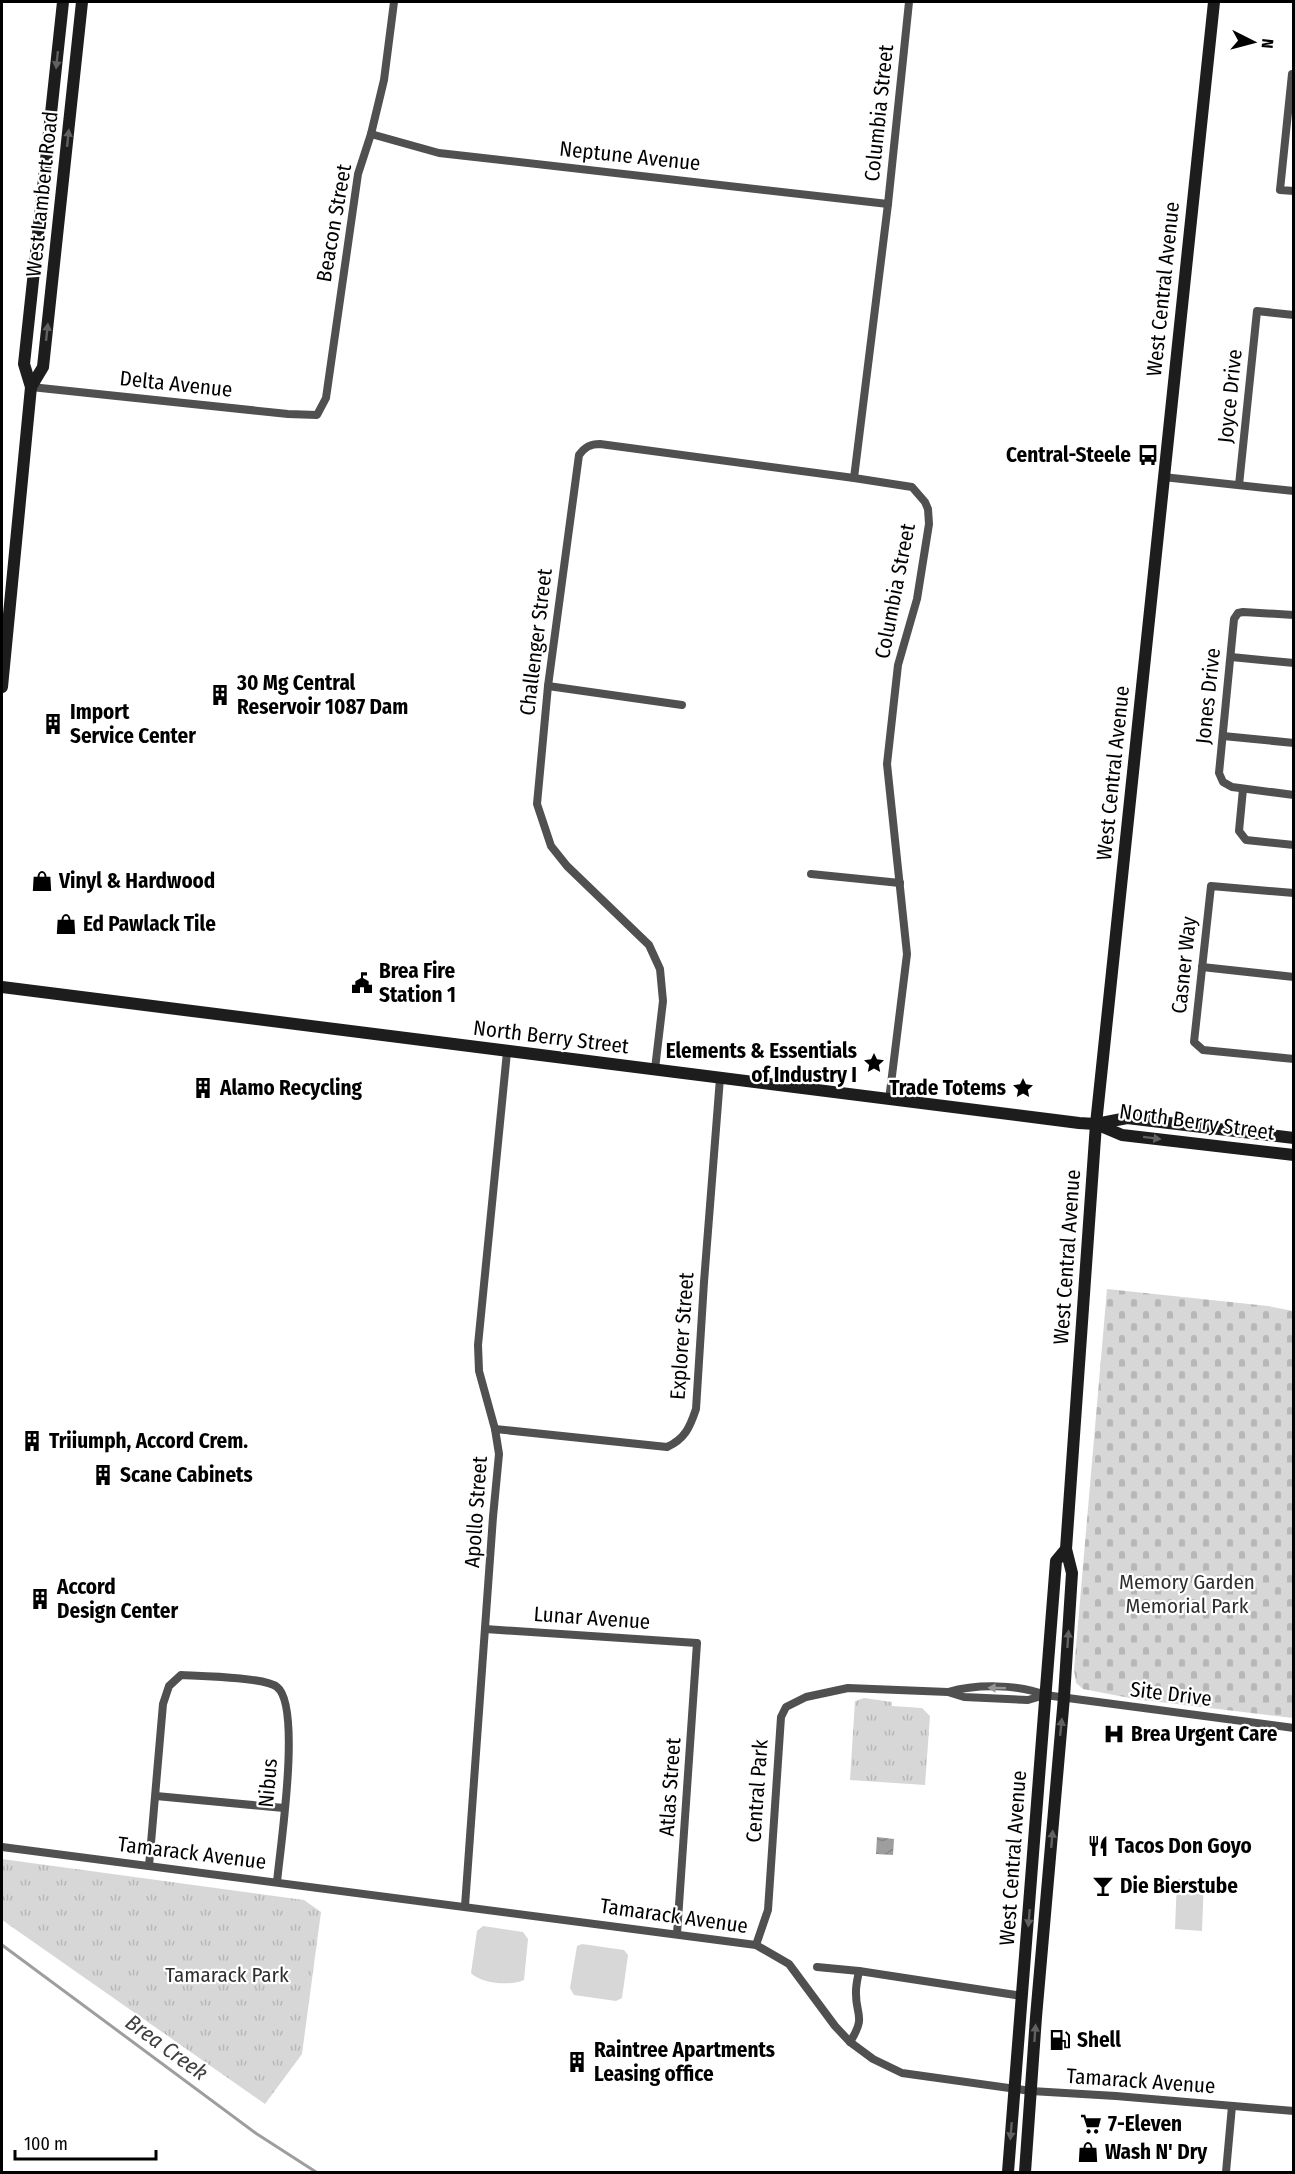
<svg xmlns="http://www.w3.org/2000/svg" width="1295" height="2174" font-family="'Fira Sans Condensed',sans-serif">
<style>
.grass{fill:#d7d7d7}
.cemetery{fill:url(#cemetery-stones)}
.park{fill:url(#park-tufts)}
.water{fill:url(#water-waves)}
.lines{fill:none;stroke-linecap:round;stroke-linejoin:round}
.stream{stroke:#9e9e9e;stroke-width:3}
.street{stroke:#505050;stroke-width:8}
.secondary{stroke:#1d1d1d;stroke-width:12}
.oneway{fill:#616161}
.oneway2{fill:#969696}
.labels{text-anchor:middle;stroke-width:4.5;stroke-linejoin:round;paint-order:stroke}
.street-label{font-size:21px;fill:#000;stroke:#fff}
.poi-label{font-size:21px;font-weight:bold;fill:#000;stroke:#fff;text-anchor:start}
.park-label{font-size:21px;fill:#2e2e2e;stroke:#fff}
.water-label{font-size:22px;font-style:italic;fill:#3f3f3f;stroke:#fff}
</style>
<defs>
<pattern id="cemetery-stones" width="16" height="16" patternUnits="userSpaceOnUse" patternTransform="scale(1.5)"><rect width="16" height="16" fill="#d7d7d7"/><path d="M2 7V4a2 2 0 0 1 4 0v3zM10 15v-3a2 2 0 0 1 4 0v3z" fill="#b7b7b7"/></pattern>
<pattern id="park-tufts" width="24" height="20" patternUnits="userSpaceOnUse" patternTransform="scale(1.5)"><rect width="24" height="20" fill="#d7d7d7"/><path d="M3 7l-1-3M5 7V3M7 7l1-3M15 17l-1-3M17 17v-4M19 17l1-3" fill="none" stroke="#b7b7b7"/></pattern>
<pattern id="water-waves" width="16" height="10" patternUnits="userSpaceOnUse" patternTransform="scale(1.5)"><rect width="16" height="10" fill="#9e9e9e"/><path d="M0 5q4-4 8 0t8 0" fill="none" stroke="#868686"/></pattern>
</defs>
<rect width="100%" height="100%" fill="#fff"/>
<g class="grass">
<polygon points="1177,1879 1204,1879 1202,1931 1175,1929"/>
<path d="M483,1926L523,1932L528,1939L524,1980C512,1986 481,1984 471,1973L477,1931Z"/>
<polygon points="582,1944 624,1950 628,1955 622,1998 616,2001 574,1995 570,1988 577,1946"/>
</g>
<polygon class="cemetery" points="1107,1289 1268,1306 1293,1311 1293,1718 1135,1699 1083,1689 1076,1683 1074,1670"/>
<g class="park">
<polygon points="864,1698 892,1702 892,1706 922,1708 930,1716 925,1785 850,1780 855,1701"/>
<polygon points="2,1859 304,1900 321,1912 302,2054 265,2104 2,1920"/>
</g>
<polygon class="water" points="877,1837 894,1839 893,1855 876,1854"/>
<g class="lines">
<polyline class="stream" points="2,1945 257,2134 316,2172"/>
<g class="street">
<polyline points="1294,74 1292,74 1280,190 1294,191"/>
<polyline points="371,134 439,153 888,204"/>
<polyline points="31,387 288,414 317,415 326,398 358,174 371,134 384,80 394,2"/>
<polyline points="1163,477 1294,491"/>
<polyline points="1239,485 1257,311 1294,315"/>
<polyline points="1294,615 1243,612 1238,613 1234,619 1219,773 1223,782 1232,787 1294,795"/>
<polyline points="1231,657 1294,663"/>
<polyline points="548,686 682,705"/>
<polyline points="1223,736 1294,743"/>
<polyline points="1243,789 1239,831 1246,840 1294,845"/>
<polyline points="811,874 900,883"/>
<polyline points="1294,893 1211,886 1194,1042 1203,1050 1294,1059"/>
<polyline points="1202,967 1294,977"/>
<path d="M655,1069L663,1001L660,969L649,945L567,866L551,846L537,804L548,686L579,455C585,447 590,444 600,444L854,478"/>
<polyline points="889,1100 907,954 887,764 898,665 917,599 929,524 928,509 925,502 912,487 854,478 888,204 909,2"/>
<path d="M495,1429L667,1447C685,1439 690,1427 696,1409L704,1282L720,1078"/>
<polyline points="485,1629 697,1643 677,1934"/>
<path d="M948,1692C976,1684 1018,1684 1045,1695L1294,1728"/>
<polyline points="156,1796 284,1808"/>
<polyline points="2,1847 756,1945 789,1964 835,2026 850,2042 873,2059 902,2073 1031,2091 1116,2096 1294,2111"/>
<path d="M149,1866L163,1704L169,1686L181,1675C199,1676 265,1677 277,1687C302,1706 280,1849 277,1882"/>
<polyline points="465,1906 493,1517 499,1454 495,1429 479,1371 478,1345 507,1052"/>
<polyline points="756,1945 768,1910 781,1717 786,1707 806,1697 848,1688 948,1692 964,1697 1028,1700 1045,1695"/>
<polyline points="817,1967 859,1971"/>
<path d="M850,2042C867,2015 855,2016 856,1991C856,1984 858,1977 859,1971L1022,1996"/>
<polyline points="1226,2172 1232,2106"/>
</g>
<g class="secondary">
<polyline points="31,387 43,367 82,2"/>
<polyline points="2,687 31,387 24,364 63,2"/>
<polyline points="2,987 1079,1123 1096,1124 1127,1118 1294,1138"/>
<polyline points="1096,1124 1122,1135 1294,1155"/>
<polyline points="1008,2172 1056,1561 1066,1549"/>
<polyline points="1025,2172 1036,2017 1064,1697 1072,1573 1066,1549 1096,1124 1214,2"/>
</g>
</g>
<defs><path id="oneway-solid" d="M-6-.8H1V-3.2L6.5 0L1 3.2V.8H-6Z" transform="scale(1.5)"/></defs>
<g class="oneway">
<use href="#oneway-solid" transform="translate(57 60) rotate(96)"/>
<use href="#oneway-solid" transform="translate(68 138) rotate(-84)"/>
<use href="#oneway-solid" transform="translate(47 332) rotate(-84)"/>
<use href="#oneway-solid" transform="translate(1152 1138) rotate(7)"/>
<use href="#oneway-solid" transform="translate(1068 1639) rotate(-86)"/>
<use href="#oneway-solid" transform="translate(1061 1727) rotate(-84)"/>
<use href="#oneway-solid" transform="translate(1052 1839) rotate(-85)"/>
<use href="#oneway-solid" transform="translate(1029 1918) rotate(95)"/>
<use href="#oneway-solid" transform="translate(1035 2033) rotate(-86)"/>
<use href="#oneway-solid" transform="translate(1011 2131) rotate(95)"/>
</g>
<use class="oneway2" href="#oneway-solid" transform="translate(997 1688) rotate(-179)"/>
<defs>
<symbol id="bus-bare" viewBox="-9 -9 18 18"><path d="M-5-6H5V4H4V6H2V4H-2V6H-4V4H-5ZM-3.5-4V0h7V-4ZM-3.5 1.2v1.5H-2V1.2ZM2 1.2v1.5H3.5V1.2Z" fill="#000" stroke="#fff" stroke-width="2.5" paint-order="stroke"/></symbol>
<symbol id="building-bare" viewBox="-9 -9 18 18"><path d="M-4-6H4V6H1V3H-1V6H-4ZM-2.5-4.3h1.7v1.8h-1.7ZM.8-4.3h1.7v1.8H.8ZM-2.5-1h1.7V.8h-1.7ZM.8-1h1.7V.8H.8Z" fill="#000" stroke="#fff" stroke-width="2.5" paint-order="stroke"/></symbol>
<symbol id="shop-bare" viewBox="-9 -9 18 18"><path d="M-5-2.5h2.3a2.7 3.5 0 0 1 5.4 0H5L5.5 6h-11ZM-1.5-2.5h3a1.5 2.3 0 0 0-3 0Z" fill="#000" stroke="#fff" stroke-width="2.5" paint-order="stroke"/></symbol>
<symbol id="civic-bare" viewBox="-9 -9 18 18"><path d="M-.6-6.5H3V-4.5H.6V-3L4-1V1h2V6H-6V1h2V-1L-.6-3ZM-1.2 2.5V6h2.4V2.5Z" fill="#000" stroke="#fff" stroke-width="2.5" paint-order="stroke"/></symbol>
<symbol id="sight-bare" viewBox="-9 -9 18 18"><path d="M0-6L1.8-2.2L6-1.7L2.9 1.2L3.7 5.4L0 3.3L-3.7 5.4L-2.9 1.2L-6-1.7L-1.8-2.2Z" fill="#000" stroke="#fff" stroke-width="2.5" paint-order="stroke"/></symbol>
<symbol id="hospital-bare" viewBox="-9 -9 18 18"><path d="M-5-5h3v3.5h4V-5h3V5h-3V1.5h-4V5h-3Z" fill="#000" stroke="#fff" stroke-width="2.5" paint-order="stroke"/></symbol>
<symbol id="restaurant-bare" viewBox="-9 -9 18 18"><path d="M-5-6h1v4h1v-4h1v4h1v-4h1v5L-1.5 .5V6h-2V.5L-5-1ZM5-6V6H3V1.5H1.5Q1.5-4 5-6Z" fill="#000" stroke="#fff" stroke-width="2.5" paint-order="stroke"/></symbol>
<symbol id="bar-bare" viewBox="-9 -9 18 18"><path d="M-6-5H6L.8 .8V4.5H3.5V6h-7V4.5H-.8V.8Z" fill="#000" stroke="#fff" stroke-width="2.5" paint-order="stroke"/></symbol>
<symbol id="fuel-bare" viewBox="-9 -9 18 18"><path d="M-5.5-6h7V0h2V4h1.3V-2.5L3-4.5l.8-.8L6-3V5H2.5V1h-1V6h-7ZM-4.2-4.7v3.2H.2V-4.7Z" fill="#000" stroke="#fff" stroke-width="2.5" paint-order="stroke"/></symbol>
<symbol id="supermarket-bare" viewBox="-9 -9 18 18"><path d="M-6-5.5h2.5l.6 2H6L4.5 2H-2.5L-4.4-4H-6ZM-1.5 3.2a1.3 1.3 0 1 0 .1 0ZM3 3.2a1.3 1.3 0 1 0 .1 0Z" fill="#000" stroke="#fff" stroke-width="2.5" paint-order="stroke"/></symbol>
</defs>
<g fill-rule="evenodd">
<use href="#bus-bare" x="1133" y="440" width="30" height="30"/>
<use href="#building-bare" x="205" y="680" width="30" height="30"/>
<use href="#building-bare" x="38" y="709" width="30" height="30"/>
<use href="#shop-bare" x="27" y="866" width="30" height="30"/>
<use href="#shop-bare" x="51" y="909" width="30" height="30"/>
<use href="#civic-bare" x="347" y="968" width="30" height="30"/>
<use href="#sight-bare" x="859" y="1048" width="30" height="30"/>
<use href="#building-bare" x="188" y="1073" width="30" height="30"/>
<use href="#sight-bare" x="1008" y="1073" width="30" height="30"/>
<use href="#building-bare" x="17" y="1426" width="30" height="30"/>
<use href="#building-bare" x="88" y="1460" width="30" height="30"/>
<use href="#building-bare" x="25" y="1584" width="30" height="30"/>
<use href="#hospital-bare" x="1099" y="1719" width="30" height="30"/>
<use href="#restaurant-bare" x="1083" y="1831" width="30" height="30"/>
<use href="#bar-bare" x="1088" y="1871" width="30" height="30"/>
<use href="#fuel-bare" x="1045" y="2025" width="30" height="30"/>
<use href="#building-bare" x="562" y="2047" width="30" height="30"/>
<use href="#supermarket-bare" x="1076" y="2109" width="30" height="30"/>
<use href="#shop-bare" x="1073" y="2137" width="30" height="30"/>
</g>
<g class="labels">
<g class="street-label">
<text transform="translate(879 113) rotate(-84)" y="7">Columbia Street</text>
<text transform="translate(630 156) rotate(6)" y="7">Neptune Avenue</text>
<text transform="translate(42 194) rotate(-84)" y="7">West Lambert Road</text>
<text transform="translate(334 223) rotate(-80)" y="7">Beacon Street</text>
<text transform="translate(1163 289) rotate(-84)" y="7">West Central Avenue</text>
<text transform="translate(176 384) rotate(6)" y="7">Delta Avenue</text>
<text transform="translate(1230 396) rotate(-84)" y="7">Joyce Drive</text>
<text transform="translate(895 591) rotate(-79)" y="7">Columbia Street</text>
<text transform="translate(536 642) rotate(-83)" y="7">Challenger Street</text>
<text transform="translate(1208 696) rotate(-84)" y="7">Jones Drive</text>
<text transform="translate(1113 773) rotate(-84)" y="7">West Central Avenue</text>
<text transform="translate(1184 965) rotate(-84)" y="7">Casner Way</text>
<text transform="translate(551 1037) rotate(7)" y="7">North Berry Street</text>
<text transform="translate(1197 1122) rotate(8)" y="7">North Berry Street</text>
<text transform="translate(1067 1257) rotate(-86)" y="7">West Central Avenue</text>
<text transform="translate(682 1336) rotate(-86)" y="7">Explorer Street</text>
<text transform="translate(476 1512) rotate(-86)" y="7">Apollo Street</text>
<text transform="translate(592 1618) rotate(4)" y="7">Lunar Avenue</text>
<text transform="translate(1171 1694) rotate(7)" y="7">Site Drive</text>
<text transform="translate(268 1783) rotate(-85)" y="7">Nibus</text>
<text transform="translate(670 1787) rotate(-86)" y="7">Atlas Street</text>
<text transform="translate(757 1791) rotate(-86)" y="7">Central Park</text>
<text transform="translate(192 1853) rotate(7)" y="7">Tamarack Avenue</text>
<text transform="translate(1013 1858) rotate(-86)" y="7">West Central Avenue</text>
<text transform="translate(674 1916) rotate(8)" y="7">Tamarack Avenue</text>
<text transform="translate(1141 2081) rotate(4)" y="7">Tamarack Avenue</text>
</g>
<g class="poi-label">
<text x="1131" y="462" text-anchor="end">Central-Steele</text>
<text x="237" y="690">30 Mg Central<tspan x="237" dy="24">Reservoir 1087 Dam</tspan></text>
<text x="70" y="719">Import<tspan x="70" dy="24">Service Center</tspan></text>
<text x="59" y="888">Vinyl &amp; Hardwood</text>
<text x="83" y="931">Ed Pawlack Tile</text>
<text x="379" y="978">Brea Fire<tspan x="379" dy="24">Station 1</tspan></text>
<text x="857" y="1058" text-anchor="end">Elements &amp; Essentials<tspan x="857" dy="24">of Industry I</tspan></text>
<text x="220" y="1095">Alamo Recycling</text>
<text x="1006" y="1095" text-anchor="end">Trade Totems</text>
<text x="49" y="1448">Triiumph, Accord Crem.</text>
<text x="120" y="1482">Scane Cabinets</text>
<text x="57" y="1594">Accord<tspan x="57" dy="24">Design Center</tspan></text>
<text x="1131" y="1741">Brea Urgent Care</text>
<text x="1115" y="1853">Tacos Don Goyo</text>
<text x="1120" y="1893">Die Bierstube</text>
<text x="1077" y="2047">Shell</text>
<text x="594" y="2057">Raintree Apartments<tspan x="594" dy="24">Leasing office</tspan></text>
<text x="1108" y="2131">7-Eleven</text>
<text x="1105" y="2159">Wash N' Dry</text>
</g>
<g class="park-label">
<text x="1187" y="1589">Memory Garden<tspan x="1187" dy="24">Memorial Park</tspan></text>
<text x="227" y="1982">Tamarack Park</text>
</g>
<g class="water-label">
<text transform="translate(167 2047) rotate(36)" y="8">Brea Creek</text>
</g>
</g>
<rect width="1295" height="2174" fill="none" stroke="#000000" stroke-width="6"/>
<g transform="translate(1253 42) rotate(96)" stroke="#ffffff" stroke-width="4.5" paint-order="stroke">
<path d="M0-4.5L10 22L0 15L-10 22Z" fill="#000000"/>
<text y="-9" font-size="16" font-weight="bold" text-anchor="middle" fill="#000000">N</text>
</g>
<path d="M15 2150v9h141v-9" fill="none" stroke="#000000" stroke-width="3"/>
<text x="24" y="2150" font-size="18" fill="#000000" stroke="#ffffff" stroke-width="4.5" paint-order="stroke">100 m</text>
</svg>
